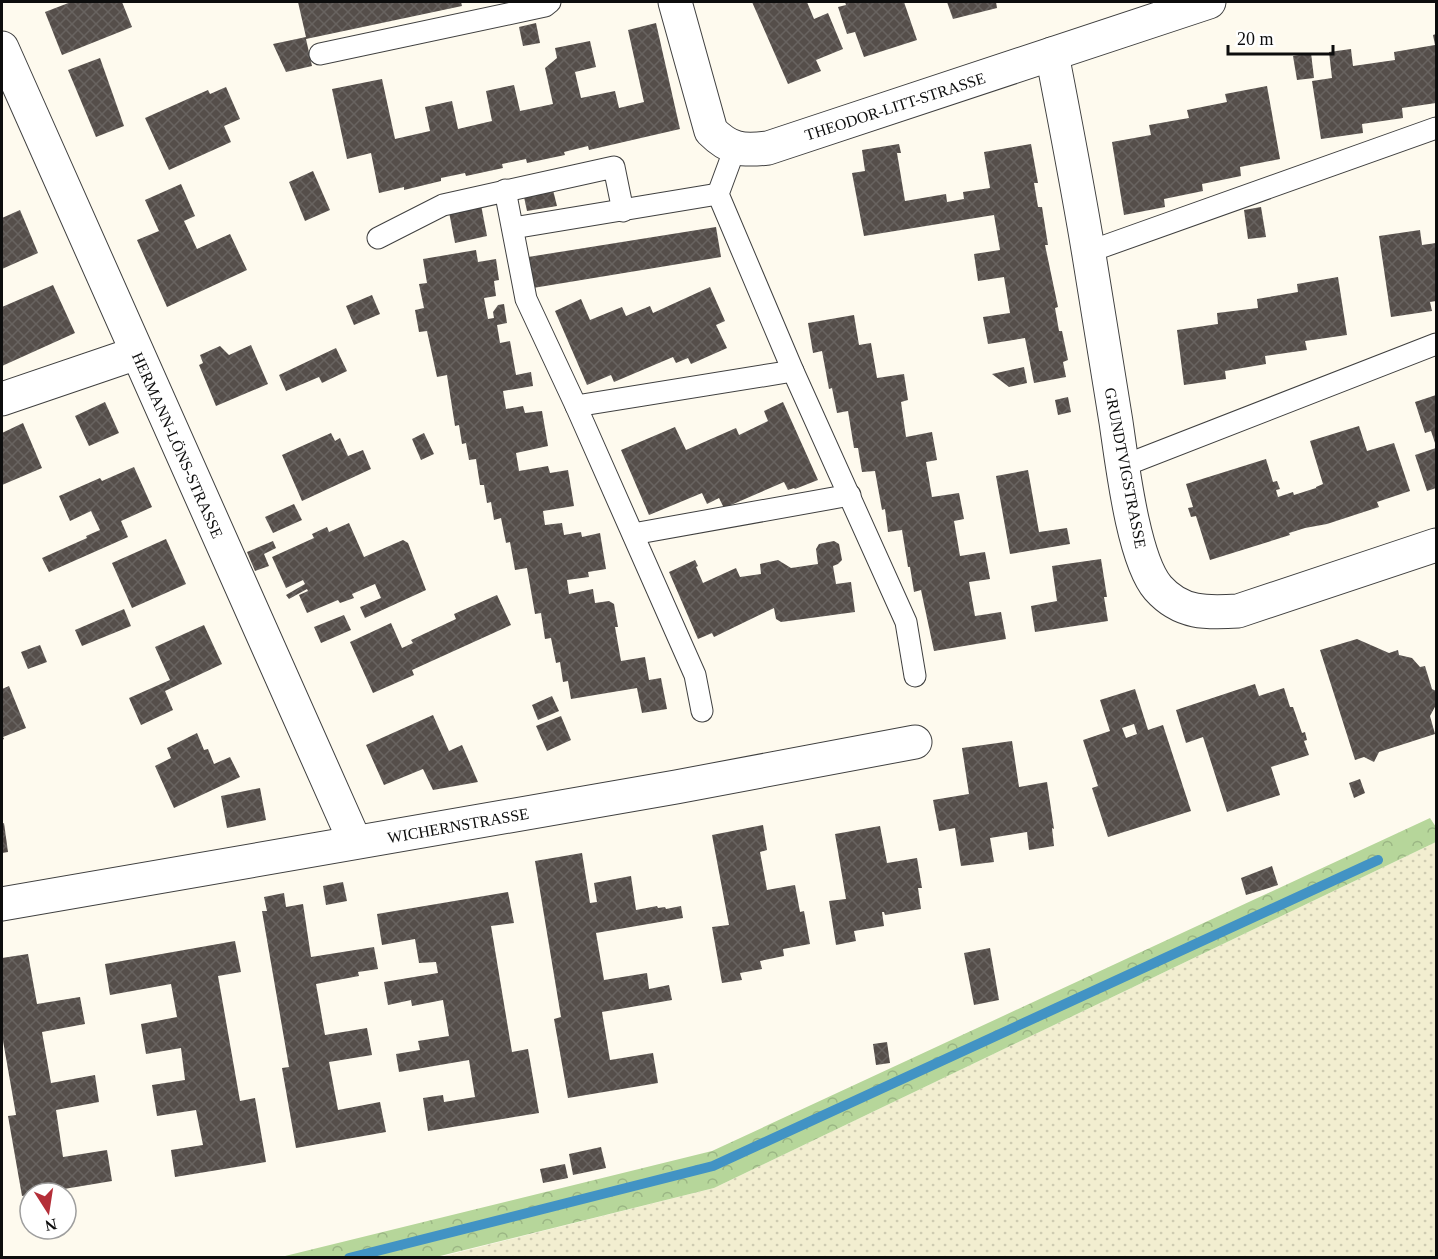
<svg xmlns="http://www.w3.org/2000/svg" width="1438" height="1259" font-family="'Times New Roman',serif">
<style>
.farmland{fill:url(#farmland-dots)}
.forest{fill:url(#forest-crowns)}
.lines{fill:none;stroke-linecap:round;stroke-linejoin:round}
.stream{stroke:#4293c4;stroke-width:10}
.building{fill:url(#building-cross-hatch);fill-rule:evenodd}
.lane-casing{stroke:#404040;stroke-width:23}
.street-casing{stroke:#404040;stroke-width:35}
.lane{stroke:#fff;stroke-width:21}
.street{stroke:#fff;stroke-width:33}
.labels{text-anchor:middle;stroke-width:6;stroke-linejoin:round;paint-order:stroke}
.street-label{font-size:16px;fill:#0d0d0d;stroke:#fff}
</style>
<defs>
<pattern id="farmland-dots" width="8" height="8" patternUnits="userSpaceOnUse" patternTransform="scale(1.5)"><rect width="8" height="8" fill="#f2eed0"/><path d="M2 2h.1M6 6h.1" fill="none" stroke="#cecbb1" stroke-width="1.8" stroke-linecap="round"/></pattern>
<pattern id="forest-crowns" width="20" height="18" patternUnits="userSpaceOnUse" patternTransform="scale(1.5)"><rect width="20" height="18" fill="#b6d69a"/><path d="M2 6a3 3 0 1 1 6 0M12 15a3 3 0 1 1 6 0" fill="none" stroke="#9bb684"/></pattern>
<pattern id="building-cross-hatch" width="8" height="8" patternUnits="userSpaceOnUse" patternTransform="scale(1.5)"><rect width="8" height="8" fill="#554e4a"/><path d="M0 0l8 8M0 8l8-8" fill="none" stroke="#686360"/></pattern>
</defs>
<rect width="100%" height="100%" fill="#fefaee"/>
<polygon class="farmland" points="1436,842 1436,1257 436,1258 714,1188"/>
<polygon class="forest" points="1430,818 1436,827 1436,842 714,1188 436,1257 281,1257 712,1151"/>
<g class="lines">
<polyline class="stream" points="349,1258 713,1166 1378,860"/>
</g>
<g class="building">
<polygon points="71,2 122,2 132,27 62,55 45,12"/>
<polygon points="298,2 461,2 462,6 306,39 312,66 286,72 273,44 306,37"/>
<polygon points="752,2 807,2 814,19 828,13 843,49 816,60 821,71 788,84"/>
<polygon points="845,2 904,2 917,40 864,57 855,32 847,34 838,7 846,5"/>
<polygon points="947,2 996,2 997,8 953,19"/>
<polygon points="536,23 540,43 523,46 519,27"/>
<polygon points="656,23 680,129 589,150 588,146 564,152 565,155 527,163 526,159 502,164 503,168 466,176 465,173 441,178 441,181 404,190 404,187 379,193 371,153 347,159 332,89 382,79 395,139 430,131 425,107 452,101 458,129 492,121 486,91 514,85 520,111 553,104 545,68 557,58 555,48 590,41 596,67 575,72 581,98 615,91 619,108 644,102 628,30"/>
<polygon points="1436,34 1436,103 1402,108 1403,118 1362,124 1363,133 1321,139 1312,81 1332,78 1329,52 1351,49 1353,66 1395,60 1394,52 1435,45 1433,35"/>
<polygon points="1311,53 1314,78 1297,80 1293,56"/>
<polygon points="100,58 124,126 96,137 68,70"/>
<polygon points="1267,86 1280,159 1240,167 1241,176 1202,184 1203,191 1164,199 1165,207 1124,215 1112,142 1151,135 1149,125 1189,118 1187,110 1227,102 1225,94"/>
<polygon points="226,87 240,119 224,126 231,142 169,170 145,118 208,90 210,94"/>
<polygon points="899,144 901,153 897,153 905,201 946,194 947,202 964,199 963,192 990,188 984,152 1031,144 1038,183 1034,183 1038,207 1042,207 1048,245 1045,245 1058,307 1055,308 1059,331 1062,331 1068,360 1063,362 1066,377 1034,383 1025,338 988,344 983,317 1010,313 1004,277 978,281 974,254 1000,250 994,215 864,236 852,173 865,171 862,150"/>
<polygon points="313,171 330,210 305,221 289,182"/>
<polygon points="181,184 195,216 184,221 197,249 230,234 247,270 167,307 137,240 159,231 145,200"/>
<polygon points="553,190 557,206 527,211 524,197"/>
<polygon points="481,205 487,236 455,243 449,212"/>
<polygon points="1261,207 1266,237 1248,239 1244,210"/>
<polygon points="20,210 38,253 2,269 2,218"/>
<polygon points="716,227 721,257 533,288 528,257"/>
<polygon points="1420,230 1422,245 1436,243 1436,301 1430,302 1432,311 1391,317 1379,236"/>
<polygon points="476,250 478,262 496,259 499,280 494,281 496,296 484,298 488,319 494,318 493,312 498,305 504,304 507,323 497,325 500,343 510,341 516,375 531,372 533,386 503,391 506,409 523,406 525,413 542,411 548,446 516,453 519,471 548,466 550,473 568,470 574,506 543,511 545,525 562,523 564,535 581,532 582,537 600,533 606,569 588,572 589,577 567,580 569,594 593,589 595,603 609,601 614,604 618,627 615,627 621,661 645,657 649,680 661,678 667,709 642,713 637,688 571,699 568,681 563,682 560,662 556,663 551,638 545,639 541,613 535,614 527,568 515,570 510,542 506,543 501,518 494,520 491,502 487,503 484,485 480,485 476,459 469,460 466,443 462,444 459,425 455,426 447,375 437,377 427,331 419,332 415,310 424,308 419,284 427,283 423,259"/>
<polygon points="1338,277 1347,335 1305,341 1307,350 1265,356 1266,364 1225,371 1226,379 1184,385 1177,330 1218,324 1217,313 1258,308 1257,299 1298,292 1297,284"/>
<polygon points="53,285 75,333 2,366 2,307"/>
<polygon points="710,287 725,321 716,325 727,348 691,364 688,358 676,363 673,357 614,382 611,375 587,385 555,311 581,299 590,320 622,307 626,316 650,306 653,313"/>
<polygon points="372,295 380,314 354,325 346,306"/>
<polygon points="854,315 859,345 871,343 877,378 904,374 908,400 901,402 906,437 932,432 937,460 926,462 932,497 959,493 964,519 954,521 960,556 985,552 990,579 969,582 975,616 1001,612 1006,639 934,651 921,590 914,592 910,567 908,567 902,530 888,532 885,509 882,510 875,471 862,472 858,448 854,448 848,411 837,413 832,388 829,389 822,351 813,353 808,323"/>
<polygon points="251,345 268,384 216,406 199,365 203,363 200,355 220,346 229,355"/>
<polygon points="336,348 347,371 322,383 319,377 286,391 279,375"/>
<polygon points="1024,367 1027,383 1009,387 992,374"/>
<polygon points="1436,395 1436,446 1431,431 1425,433 1415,402"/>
<polygon points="1068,397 1071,412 1058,415 1055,400"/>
<polygon points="105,402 119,433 89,446 75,416"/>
<polygon points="783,402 818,480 795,489 794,488 788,490 784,482 724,508 719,498 707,504 702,493 649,515 621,450 675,427 686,450 736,428 739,435 768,421 764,411"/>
<polygon points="23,423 42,468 2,485 2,433"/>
<polygon points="1359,426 1367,451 1394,443 1410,491 1377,502 1379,507 1327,524 1305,528 1289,533 1290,535 1210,560 1196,516 1191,517 1188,508 1193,507 1186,484 1266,459 1273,482 1277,481 1280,489 1276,490 1278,497 1293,492 1294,495 1316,488 1316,487 1323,484 1310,441"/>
<polygon points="331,433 335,441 340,438 348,456 363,450 371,469 302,501 282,455"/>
<polygon points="424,433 434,454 421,460 412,439"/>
<polygon points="1436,448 1436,488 1427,491 1415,455"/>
<polygon points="134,467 152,507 121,521 128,537 49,572 42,558 87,538 86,536 100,530 91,511 70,521 59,496 100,478 102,481"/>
<polygon points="1028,470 1039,532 1067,528 1070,544 1010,554 996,476"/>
<polygon points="294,504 302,520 273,533 265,517"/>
<polygon points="349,523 364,557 403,540 408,543 426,590 365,618 360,607 381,598 375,584 352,594 354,598 340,603 338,600 307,613 299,595 308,591 307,589 289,599 286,595 305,584 303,580 286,588 272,557 314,538 312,534 327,527 329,532"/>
<polygon points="166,539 186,584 132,608 112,563"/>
<polygon points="273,541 276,548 264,554 269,566 255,571 247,552"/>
<polygon points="834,541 839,544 842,560 838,564 833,566 836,584 851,582 855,612 781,622 776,619 774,608 714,637 712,633 698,639 669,572 695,560 698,566 696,567 703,583 736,568 740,577 761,574 760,564 778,560 791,568 818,564 816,549 819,544"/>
<polygon points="1101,559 1107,597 1104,597 1108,621 1035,632 1031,606 1057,601 1052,566"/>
<polygon points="497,595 511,625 412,670 414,675 373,693 350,642 391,623 402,648 413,643 411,640 456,619 454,614"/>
<polygon points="124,609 131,626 82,646 75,630"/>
<polygon points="344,615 351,630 321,643 314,627"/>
<polygon points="204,625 222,664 165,691 173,710 141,725 129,698 170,680 155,647"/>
<polygon points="1357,639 1389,653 1398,650 1399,655 1412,658 1420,667 1425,666 1432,689 1436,691 1436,705 1430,716 1435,734 1379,752 1374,762 1364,757 1355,760 1320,650"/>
<polygon points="40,645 47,662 28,669 21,652"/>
<polygon points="1255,684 1259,696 1284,688 1290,707 1293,707 1302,733 1305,732 1307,740 1304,741 1309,755 1271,767 1280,795 1227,812 1203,737 1186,743 1176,710"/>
<polygon points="9,686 26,728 3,737 4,739 2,740 2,689"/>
<path d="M1135,689L1148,730L1163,725L1191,811L1108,837L1092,788L1098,786L1083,740L1110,731L1100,700ZM1134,724L1137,734L1126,738L1122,728Z"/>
<polygon points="552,696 559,711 538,720 532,705"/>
<polygon points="433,715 449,751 462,745 478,782 433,790 423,769 384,785 366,745"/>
<polygon points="561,716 571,740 547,751 536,726"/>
<polygon points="197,733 204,750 208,749 214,764 230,757 240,777 174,808 155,766 171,758 167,748"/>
<polygon points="1012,741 1019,787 1047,782 1054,829 1052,828 1054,846 1029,850 1027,832 990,838 994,862 961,866 955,828 939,831 933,800 969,794 962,748"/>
<polygon points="1360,779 1365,793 1354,798 1349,783"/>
<polygon points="260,788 266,820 227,828 221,796"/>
<polygon points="4,823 8,852 2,853 2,824"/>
<polygon points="763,825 767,850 760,852 767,890 795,885 800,912 804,911 810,944 783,949 784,956 760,961 762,969 740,973 742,980 722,983 712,927 729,925 712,835"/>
<polygon points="880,826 887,863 917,858 922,888 918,888 921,909 885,915 884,912 882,912 884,926 854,931 856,941 836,945 829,901 846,899 835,834"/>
<polygon points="582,853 590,903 597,902 594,883 631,876 636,910 657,906 658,908 665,907 666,909 681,906 683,918 596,933 604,980 647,973 649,989 669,985 672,1000 602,1012 610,1060 653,1053 658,1083 568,1098 554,1019 561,1017 535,861"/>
<polygon points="1272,866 1278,885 1246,895 1241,878"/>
<polygon points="343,882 347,901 326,905 323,886"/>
<polygon points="508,892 514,923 491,926 512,1052 528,1049 539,1113 428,1131 423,1098 443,1095 444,1102 475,1097 469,1060 399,1072 396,1054 420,1050 418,1041 449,1036 443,1000 412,1006 411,1000 388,1005 384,982 438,973 436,962 419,963 415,939 382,945 377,914"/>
<polygon points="284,893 286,907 303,904 311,957 374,947 378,969 358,972 359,976 316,984 325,1035 367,1028 372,1055 329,1062 338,1110 380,1102 386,1132 296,1148 282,1068 289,1067 262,911 267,911 264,897"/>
<polygon points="235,941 241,972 218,976 240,1101 255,1098 266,1162 175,1177 171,1150 203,1145 196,1110 157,1116 152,1085 185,1080 181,1048 146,1054 141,1024 177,1017 171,984 110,995 105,964"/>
<polygon points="990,948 999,1000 974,1005 964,953"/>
<polygon points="28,954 37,1004 80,997 85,1024 42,1032 51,1083 95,1075 99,1102 56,1110 63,1157 107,1150 112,1181 22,1196 8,1116 16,1115 2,1035 2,958"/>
<polygon points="887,1042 890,1063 876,1065 873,1044"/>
<polygon points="601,1147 606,1168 573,1175 569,1154"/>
<polygon points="565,1164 568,1178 543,1183 540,1169"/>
</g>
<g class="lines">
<defs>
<g id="lane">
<polyline points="320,54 545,6 550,2"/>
<polyline points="735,148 718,194 793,371 906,622 915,676"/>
<polyline points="505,190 526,299 576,406 695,675 702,711"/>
<polyline points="513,228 718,194"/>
<polyline points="378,238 443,205 614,167 623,211"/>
<polyline points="1088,252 1436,128"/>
<polyline points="576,406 793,371"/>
<polyline points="1123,466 1436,344"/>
<polyline points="633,534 850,495"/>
</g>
<g id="street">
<path d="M675,2L711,131C730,150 742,151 768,148L1209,2"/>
<polyline points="2,48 355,842"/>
<path d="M1052,54C1065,121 1078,188 1089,255C1098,311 1107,366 1116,422C1122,462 1133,559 1158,588C1181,614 1207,613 1238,611L1436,545"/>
<polyline points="2,399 137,353"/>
<polyline points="2,904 676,787 915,742"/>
</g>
</defs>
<use href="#lane" class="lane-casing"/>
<use href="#street" class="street-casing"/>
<use href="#lane" class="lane"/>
<use href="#street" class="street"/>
</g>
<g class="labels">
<g class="street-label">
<text transform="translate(895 106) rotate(-18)" y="6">THEODOR-LITT-STRASSE</text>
<text transform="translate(178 445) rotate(66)" y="6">HERMANN-LÖNS-STRASSE</text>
<text transform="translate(1126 468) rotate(79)" y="6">GRUNDTVIGSTRASSE</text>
<text transform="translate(458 825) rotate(-10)" y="6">WICHERNSTRASSE</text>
</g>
</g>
<rect width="1438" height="1259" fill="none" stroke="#0d0d0d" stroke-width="6"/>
<g transform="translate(48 1211) rotate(168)"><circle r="28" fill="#ffffff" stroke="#9e9e9e" stroke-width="1.5"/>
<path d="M0-4.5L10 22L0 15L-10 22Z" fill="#b42e38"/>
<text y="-9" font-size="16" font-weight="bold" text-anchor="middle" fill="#0d0d0d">N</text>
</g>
<path d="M1228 45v9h105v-9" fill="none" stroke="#0d0d0d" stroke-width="3"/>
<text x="1237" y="45" font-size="18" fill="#0d0d0d" stroke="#ffffff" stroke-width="4.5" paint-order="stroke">20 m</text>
</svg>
